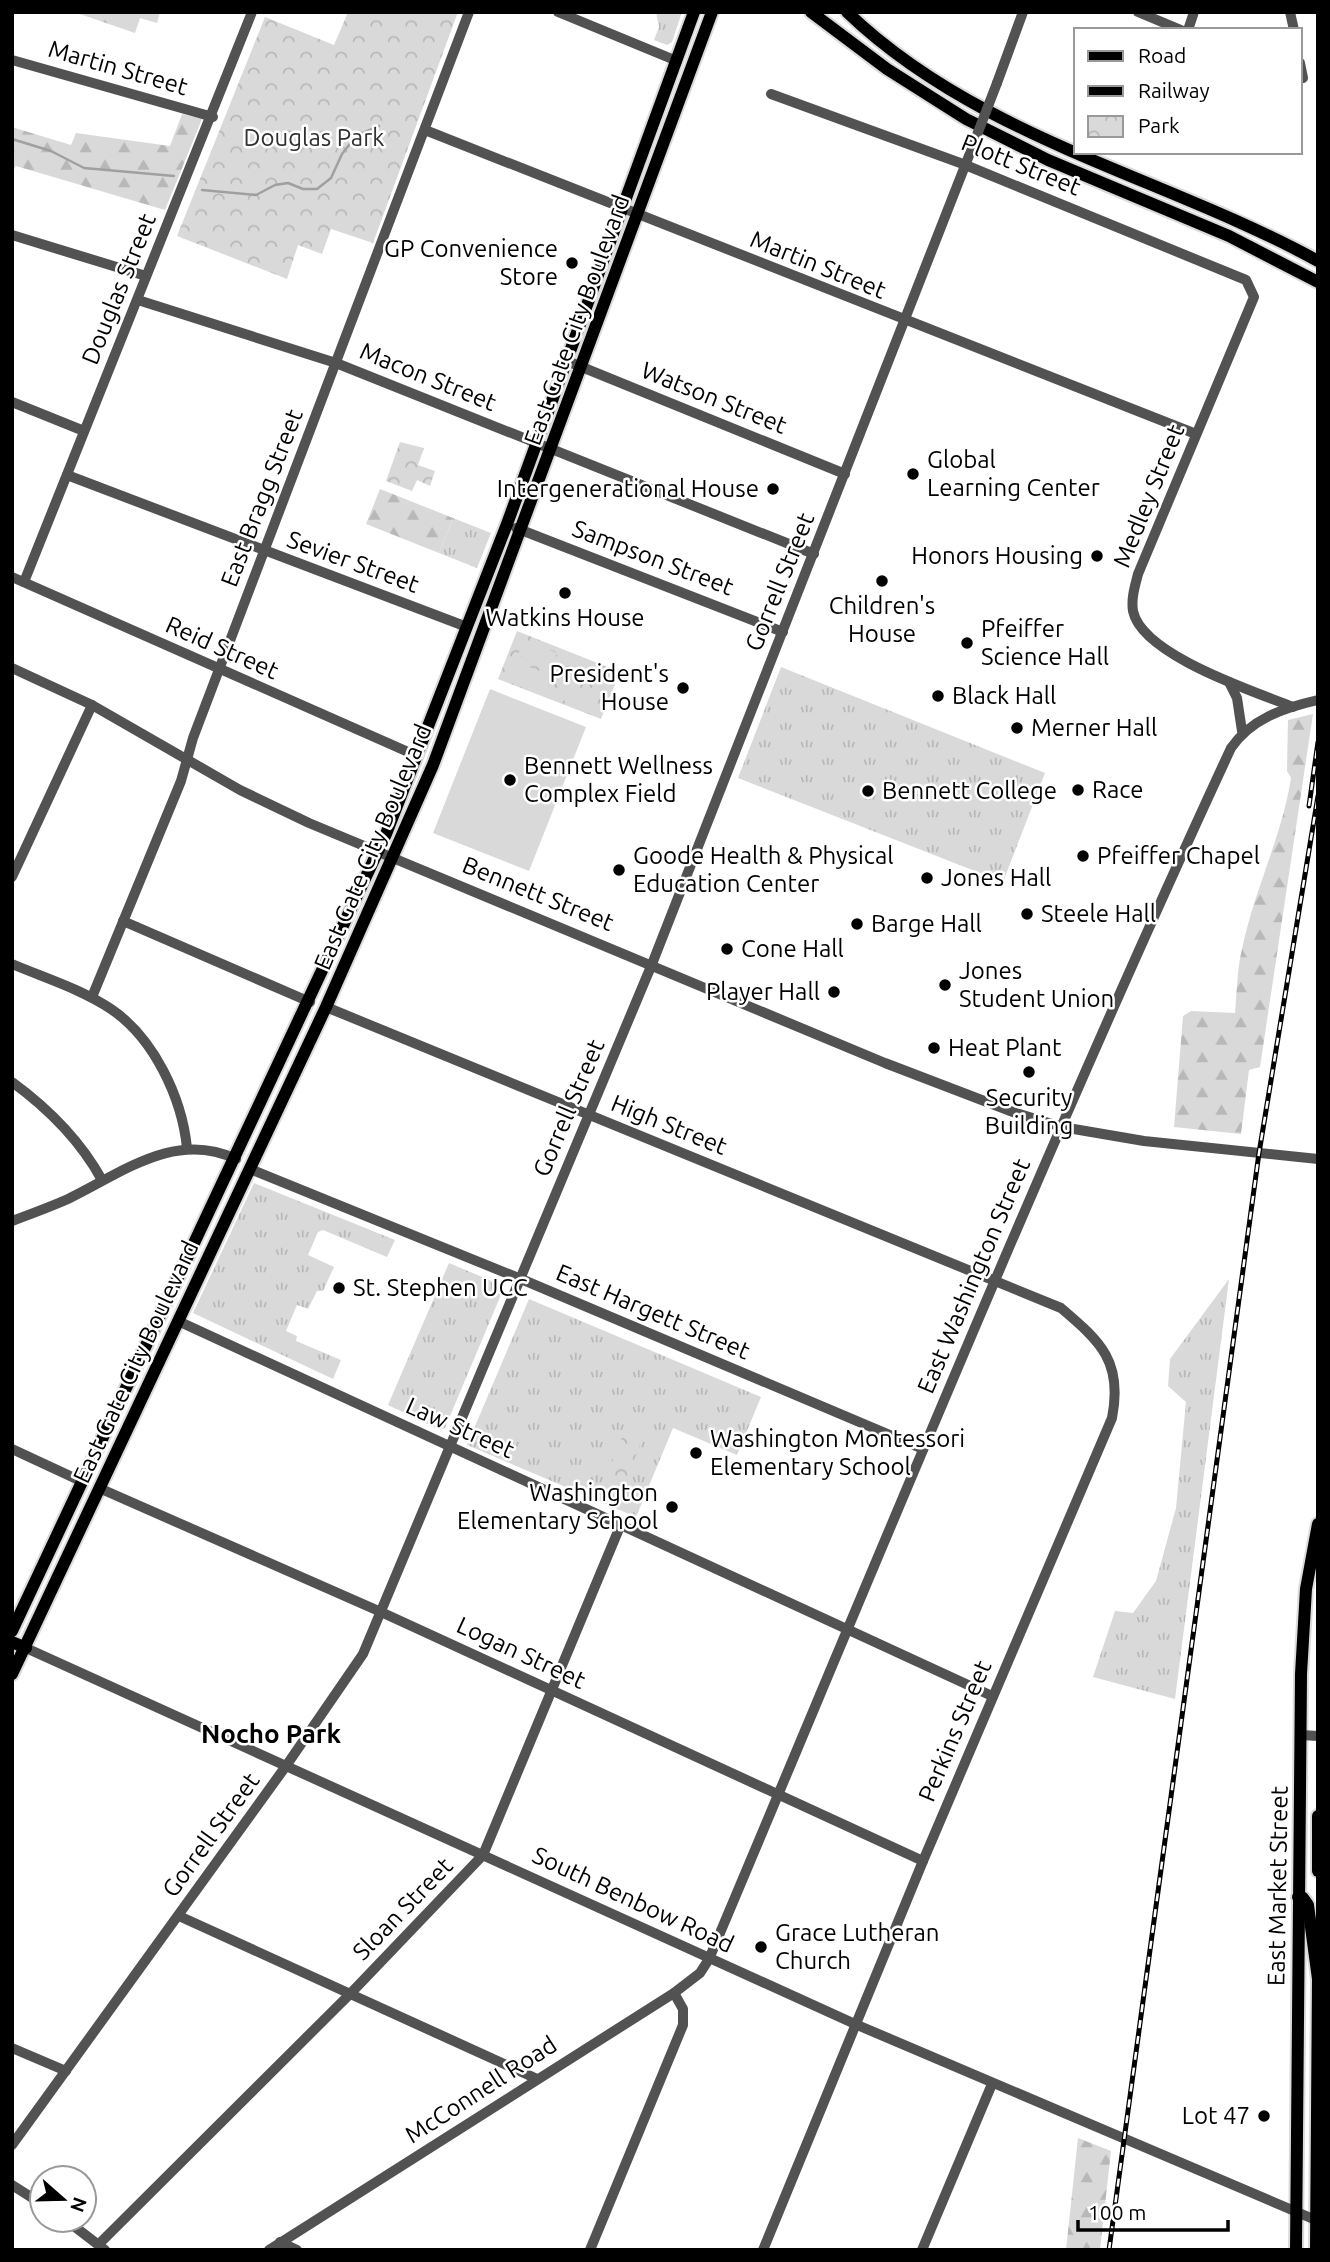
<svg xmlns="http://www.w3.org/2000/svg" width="1330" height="2262" font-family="Ubuntu,sans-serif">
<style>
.grass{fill:url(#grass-tufts)}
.forest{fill:url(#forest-firs)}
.park{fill:url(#park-crowns)}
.pitch{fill:#d9d9d9}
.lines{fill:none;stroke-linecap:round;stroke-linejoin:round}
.stream{stroke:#a0a0a0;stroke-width:2.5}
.major-casing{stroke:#dbdbdb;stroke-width:16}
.minor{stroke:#525252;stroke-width:10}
.major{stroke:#000;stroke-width:12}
.rail-casing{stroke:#000;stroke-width:5}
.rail{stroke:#fff;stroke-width:2.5;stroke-dasharray:8;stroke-linecap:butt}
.minor-bridge{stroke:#525252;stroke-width:10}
.poi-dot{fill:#000;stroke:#fff;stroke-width:2.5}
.labels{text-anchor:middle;stroke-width:5;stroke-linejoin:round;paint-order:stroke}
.street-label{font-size:24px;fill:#000;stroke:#fff}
.park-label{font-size:24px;fill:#303030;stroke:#fff}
.poi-label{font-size:24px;fill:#000;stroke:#fff;text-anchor:start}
.neighbourhood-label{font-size:26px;font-weight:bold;fill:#000;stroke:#fff}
</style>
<defs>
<pattern id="grass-tufts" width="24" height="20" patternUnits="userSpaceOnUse" patternTransform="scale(1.75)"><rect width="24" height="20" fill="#d9d9d9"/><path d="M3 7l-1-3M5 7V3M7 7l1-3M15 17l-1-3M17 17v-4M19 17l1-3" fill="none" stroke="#b8b8b8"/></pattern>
<pattern id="forest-firs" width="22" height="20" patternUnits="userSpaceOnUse" patternTransform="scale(1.75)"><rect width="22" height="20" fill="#d9d9d9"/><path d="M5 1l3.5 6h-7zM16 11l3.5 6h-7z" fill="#b8b8b8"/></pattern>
<pattern id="park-crowns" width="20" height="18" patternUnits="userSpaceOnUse" patternTransform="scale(1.75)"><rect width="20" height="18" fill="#d9d9d9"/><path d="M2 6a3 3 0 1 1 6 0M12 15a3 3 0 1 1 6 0" fill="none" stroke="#b8b8b8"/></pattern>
</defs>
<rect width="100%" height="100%" fill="#fff"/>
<g class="grass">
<polygon points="656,12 682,12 672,42 667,45 654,40 659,27"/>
<polygon points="453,518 491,533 477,568 439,553"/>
<polygon points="781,667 1045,773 1003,882 738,778"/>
<polygon points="254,1183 395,1240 387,1257 323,1230 318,1232 308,1255 334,1267 323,1291 317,1291 308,1309 297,1305 286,1331 297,1336 296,1341 341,1360 333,1379 193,1313"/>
<polygon points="449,1263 501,1285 503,1290 445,1428 440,1430 388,1405"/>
<polygon points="1229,1279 1175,1699 1093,1677 1115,1611 1133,1613 1156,1581 1176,1508 1186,1402 1168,1386 1170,1359"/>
<polygon points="529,1299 761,1397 737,1455 673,1428 636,1517 467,1445"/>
</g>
<g class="forest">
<polygon points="74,12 160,12 157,23 140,18 135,33"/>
<polygon points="182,114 202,119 165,210 16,166 12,172 12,127 71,145 76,133 170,146"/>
<polygon points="380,489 453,518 439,553 366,524"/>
<path d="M1313,714L1260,1067L1249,1070L1241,1134L1174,1127L1183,1016L1191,1011L1235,1013C1237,992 1237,969 1242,949C1254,890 1282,837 1291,778L1287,771L1288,720Z"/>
<polygon points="1078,2138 1111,2151 1100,2250 1066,2250"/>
</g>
<g class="park">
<polygon points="348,12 458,12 373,243 331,229 322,254 298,245 287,279 177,236 265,17 334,45"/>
<polygon points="400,442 424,448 418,465 435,471 430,486 417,480 412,491 386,481"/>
<polygon points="517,631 620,672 601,719 498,679"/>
<polygon points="625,1429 643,1436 624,1488 605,1481"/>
</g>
<g class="pitch">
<polygon points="524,639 557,653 551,668 518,655"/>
<polygon points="512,660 552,676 544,696 504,680"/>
<polygon points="576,660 609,673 603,689 569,676"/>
<polygon points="566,684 600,697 593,713 560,699"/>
<polygon points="490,689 586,727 529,871 433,833"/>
</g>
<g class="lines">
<g class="stream">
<polyline points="12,139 51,151 84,168 174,176"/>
<polyline points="202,190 256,195 275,185 288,183 303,189 317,189 331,178 342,154 356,136 379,126"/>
</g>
<defs>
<g id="major">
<polyline points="811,12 887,69 966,119 1048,160 1229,236 1318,282"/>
<path d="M847,12C978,138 1163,176 1318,261"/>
<polyline points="12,1631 386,834 507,524 694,12"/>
<polyline points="12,1642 26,1648"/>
<polyline points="12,1674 326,1007 433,765 712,12"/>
<polyline points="1318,1816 1318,1871"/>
<polyline points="1298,1897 1303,1898 1308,1905 1318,1979"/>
<polyline points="1296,2250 1301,1674 1306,1589 1318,1524"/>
<polyline points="1316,2250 1318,1980"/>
</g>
</defs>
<use href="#major" class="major-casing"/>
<g class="minor">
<polyline points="558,12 677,61"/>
<polyline points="1138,12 1181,30"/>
<polyline points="1290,12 1294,30"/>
<polyline points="1188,30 1194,12"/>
<polyline points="12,60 213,117"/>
<polyline points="1300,63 1303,78 1300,78"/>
<polyline points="997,83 1023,12"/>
<path d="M771,94L963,164L1246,280L1254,297L1138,574C1135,586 1131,598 1133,611C1142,655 1253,691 1293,707"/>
<polyline points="425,130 1196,434"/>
<polyline points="12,235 146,276"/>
<polyline points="138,300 336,363 814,554"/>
<polyline points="567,361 845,474"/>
<polyline points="12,402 84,431"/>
<polyline points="67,475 467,627"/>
<polyline points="516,528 783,632"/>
<polyline points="12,577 415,755"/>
<polyline points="24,582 252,12"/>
<polyline points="12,668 92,705 240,790 309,823 885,1063 1013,1112 1062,1127 1144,1141 1318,1159"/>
<polyline points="1229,682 1237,698 1242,731"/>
<polyline points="12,877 92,705"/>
<polyline points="123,921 310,1002"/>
<path d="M12,964C45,978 81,989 111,1009C154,1038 182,1098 187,1148"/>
<polyline points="92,997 181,781 193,738 469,12"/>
<path d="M326,1007L1061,1308C1101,1342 1123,1362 1112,1418L923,1861L763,2250"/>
<path d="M12,1082C49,1109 80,1140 102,1180"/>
<polyline points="250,1169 521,1279 923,1449"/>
<path d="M12,1221C31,1214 50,1207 68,1199C122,1173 175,1130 236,1159"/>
<polyline points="178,1321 992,1696"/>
<polyline points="12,1449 83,1482"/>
<polyline points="99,1488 381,1612 923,1861"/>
<polyline points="26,1648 855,2024 1318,2221"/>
<polyline points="1301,1735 1318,1736"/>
<polyline points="179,1916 535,2078"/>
<polyline points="12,2048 66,2071"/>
<polyline points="12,2145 286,1766 363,1654 652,964 970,153"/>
<polyline points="12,2185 42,2204"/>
<polyline points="66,2220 105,2250"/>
<polyline points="280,2242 297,2250"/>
<polyline points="99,2244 351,1993 483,1855 621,1524"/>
<path d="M269,2250L674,1993L700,1973L709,1959C880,1554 1046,1147 1231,748C1251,719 1283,708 1318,700"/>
<polyline points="590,2250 683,2025 683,2009 674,1993"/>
<polyline points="922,2250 992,2084"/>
</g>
<use href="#major" class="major"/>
<defs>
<g id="rail">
<polyline points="1309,806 1318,742"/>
<polyline points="1109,2250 1259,1153 1318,796"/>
</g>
</defs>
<use href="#rail" class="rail-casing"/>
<use href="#rail" class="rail"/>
<polyline class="minor-bridge" points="970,153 997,83"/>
</g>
<g class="poi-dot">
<circle cx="572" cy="263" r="7"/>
<circle cx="913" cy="474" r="7"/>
<circle cx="773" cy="489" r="7"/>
<circle cx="1097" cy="556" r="7"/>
<circle cx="882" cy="581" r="7"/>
<circle cx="565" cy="593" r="7"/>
<circle cx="967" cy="643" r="7"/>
<circle cx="683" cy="688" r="7"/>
<circle cx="938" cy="696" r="7"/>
<circle cx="1017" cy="728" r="7"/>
<circle cx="510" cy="780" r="7"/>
<circle cx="1078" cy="790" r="7"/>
<circle cx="868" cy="791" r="7"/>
<circle cx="1083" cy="856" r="7"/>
<circle cx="619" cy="870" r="7"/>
<circle cx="927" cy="878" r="7"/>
<circle cx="1027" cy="914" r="7"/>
<circle cx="857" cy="924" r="7"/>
<circle cx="727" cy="949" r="7"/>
<circle cx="945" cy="985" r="7"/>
<circle cx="834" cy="992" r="7"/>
<circle cx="934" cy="1048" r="7"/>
<circle cx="1029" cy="1072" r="7"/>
<circle cx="339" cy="1288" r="7"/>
<circle cx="696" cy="1453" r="7"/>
<circle cx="672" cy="1507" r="7"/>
<circle cx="761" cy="1947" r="7"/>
<circle cx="1264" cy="2116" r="7"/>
</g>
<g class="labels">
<g class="street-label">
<text transform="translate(118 68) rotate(16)" y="8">Martin Street</text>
<text transform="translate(1021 165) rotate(22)" y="8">Plott Street</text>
<text transform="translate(818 265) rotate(22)" y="8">Martin Street</text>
<text transform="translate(119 289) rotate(-68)" y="8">Douglas Street</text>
<text transform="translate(577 320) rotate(-70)" y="8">East Gate City Boulevard</text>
<text transform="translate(428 377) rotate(22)" y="8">Macon Street</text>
<text transform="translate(714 398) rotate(22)" y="8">Watson Street</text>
<text transform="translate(1149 496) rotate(-68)" y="8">Medley Street</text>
<text transform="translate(262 498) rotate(-69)" y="8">East Bragg Street</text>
<text transform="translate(653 558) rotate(21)" y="8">Sampson Street</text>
<text transform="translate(353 562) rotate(20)" y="8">Sevier Street</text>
<text transform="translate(780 582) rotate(-68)" y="8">Gorrell Street</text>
<text transform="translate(222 648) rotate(24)" y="8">Reid Street</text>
<text transform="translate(373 847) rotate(-67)" y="8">East Gate City Boulevard</text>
<text transform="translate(538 894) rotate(22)" y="8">Bennett Street</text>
<text transform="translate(569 1108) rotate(-67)" y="8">Gorrell Street</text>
<text transform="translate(669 1125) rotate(22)" y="8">High Street</text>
<text transform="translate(974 1276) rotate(-67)" y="8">East Washington Street</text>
<text transform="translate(653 1312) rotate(23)" y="8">East Hargett Street</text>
<text transform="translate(136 1362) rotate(-65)" y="8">East Gate City Boulevard</text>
<text transform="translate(460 1428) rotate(24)" y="8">Law Street</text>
<text transform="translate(521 1653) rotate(25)" y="8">Logan Street</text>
<text transform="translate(955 1731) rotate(-67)" y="8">Perkins Street</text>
<text transform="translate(211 1835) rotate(-54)" y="8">Gorrell Street</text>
<text transform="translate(1278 1886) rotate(-89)" y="8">East Market Street</text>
<text transform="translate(633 1900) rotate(25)" y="8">South Benbow Road</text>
<text transform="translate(403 1909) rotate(-46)" y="8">Sloan Street</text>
<text transform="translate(481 2090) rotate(-33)" y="8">McConnell Road</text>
</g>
<g class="park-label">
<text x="314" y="146">Douglas Park</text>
</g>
<g class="poi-label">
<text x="558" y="257" text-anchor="end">GP Convenience<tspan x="558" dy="28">Store</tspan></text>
<text x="927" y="468">Global<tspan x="927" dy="28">Learning Center</tspan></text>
<text x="759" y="497" text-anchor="end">Intergenerational House</text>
<text x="1083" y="564" text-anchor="end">Honors Housing</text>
<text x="882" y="614" text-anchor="middle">Children's<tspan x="882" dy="28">House</tspan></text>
<text x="565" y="626" text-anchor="middle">Watkins House</text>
<text x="981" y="637">Pfeiffer<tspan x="981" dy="28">Science Hall</tspan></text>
<text x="669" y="682" text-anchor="end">President's<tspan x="669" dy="28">House</tspan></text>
<text x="952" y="704">Black Hall</text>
<text x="1031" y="736">Merner Hall</text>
<text x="524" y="774">Bennett Wellness<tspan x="524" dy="28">Complex Field</tspan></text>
<text x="1092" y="798">Race</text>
<text x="882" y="799">Bennett College</text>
<text x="633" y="864">Goode Health &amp; Physical<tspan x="633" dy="28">Education Center</tspan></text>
<text x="1097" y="864">Pfeiffer Chapel</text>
<text x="941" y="886">Jones Hall</text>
<text x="1041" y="922">Steele Hall</text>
<text x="871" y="932">Barge Hall</text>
<text x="741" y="957">Cone Hall</text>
<text x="959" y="979">Jones<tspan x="959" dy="28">Student Union</tspan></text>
<text x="820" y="1000" text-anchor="end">Player Hall</text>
<text x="948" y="1056">Heat Plant</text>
<text x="1029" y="1106" text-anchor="middle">Security<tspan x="1029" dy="28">Building</tspan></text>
<text x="353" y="1296">St. Stephen UCC</text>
<text x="710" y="1447">Washington Montessori<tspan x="710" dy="28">Elementary School</tspan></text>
<text x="658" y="1501" text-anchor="end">Washington<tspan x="658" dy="28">Elementary School</tspan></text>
<text x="775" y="1941">Grace Lutheran<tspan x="775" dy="28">Church</tspan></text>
<text x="1250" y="2124" text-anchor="end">Lot 47</text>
</g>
<g class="neighbourhood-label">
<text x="271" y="1743">Nocho Park</text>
</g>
</g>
<rect width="1330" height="2262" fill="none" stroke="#000000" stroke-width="28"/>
<rect x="1074" y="28" width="228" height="126" fill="#ffffff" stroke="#999999" stroke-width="2"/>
<rect x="1088" y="51" width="35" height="10" fill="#000000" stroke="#999999" stroke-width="2"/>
<text x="1138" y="63" font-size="21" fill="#000000">Road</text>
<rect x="1088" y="86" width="35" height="10" fill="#000000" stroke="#999999" stroke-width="2"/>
<text x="1138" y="98" font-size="21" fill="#000000">Railway</text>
<rect x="1088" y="116" width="35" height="21" fill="url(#park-crowns)" stroke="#999999" stroke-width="2"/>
<text x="1138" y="133" font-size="21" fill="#000000">Park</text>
<g transform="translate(63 2199) rotate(110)"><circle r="33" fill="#ffffff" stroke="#999999" stroke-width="2"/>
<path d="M0-5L12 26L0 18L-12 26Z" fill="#000000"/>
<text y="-10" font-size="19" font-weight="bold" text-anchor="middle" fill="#000000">N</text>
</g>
<path d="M1078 2220v10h150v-10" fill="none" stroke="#000000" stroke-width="3.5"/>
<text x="1088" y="2220" font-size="21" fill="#000000" stroke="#ffffff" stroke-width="5" paint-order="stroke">100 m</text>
</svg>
